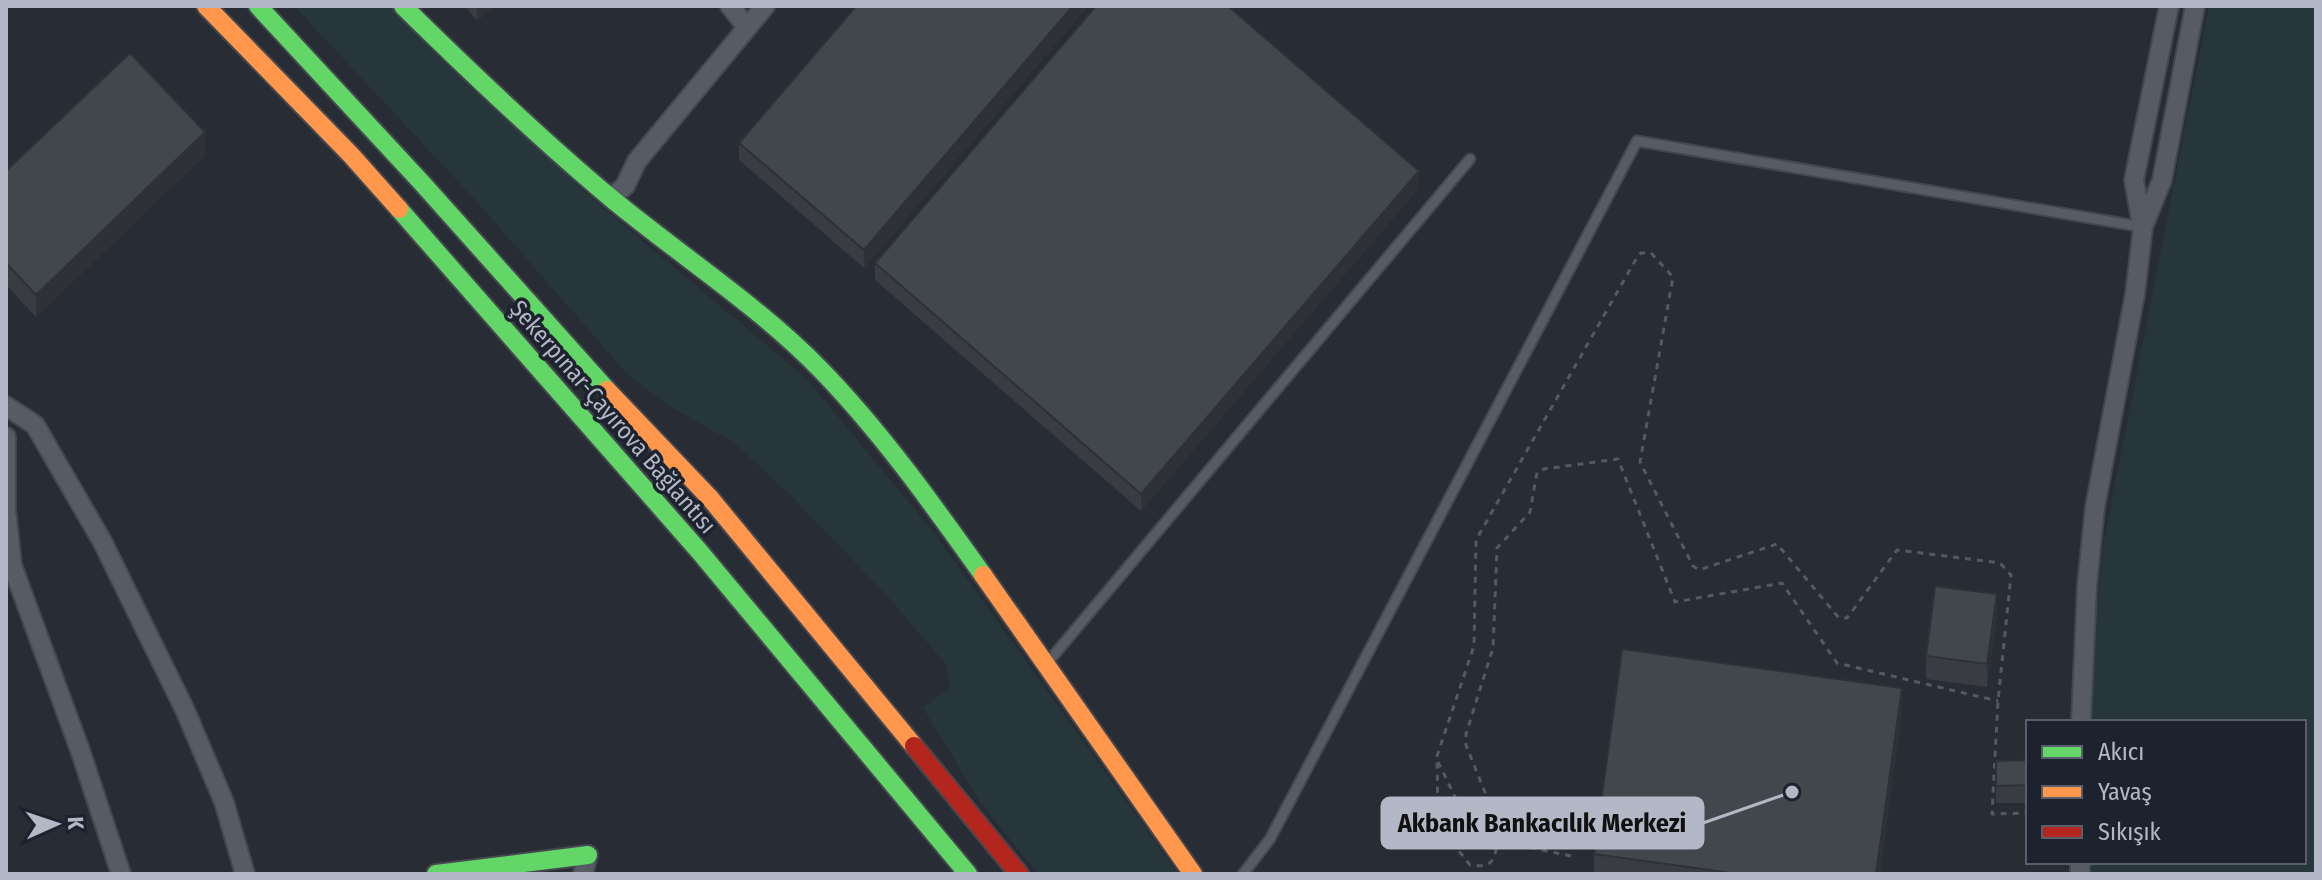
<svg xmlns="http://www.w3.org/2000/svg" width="2322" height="880" font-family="'Fira Sans Condensed',sans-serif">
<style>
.green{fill:#26363a}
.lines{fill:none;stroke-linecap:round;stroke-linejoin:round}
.lane-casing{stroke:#44474e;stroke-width:13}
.street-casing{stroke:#44474e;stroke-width:22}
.fast-casing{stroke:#44474e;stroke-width:22}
.slow-casing{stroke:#44474e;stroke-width:22}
.jam-casing{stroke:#44474e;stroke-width:22}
.path{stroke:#555a60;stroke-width:3;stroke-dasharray:6 6;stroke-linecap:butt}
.lane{stroke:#575b63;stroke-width:9}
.street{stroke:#575b63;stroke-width:18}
.fast{stroke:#63d668;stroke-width:18}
.slow{stroke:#ff974d;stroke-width:18}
.jam{stroke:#b3261e;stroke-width:18}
.wall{fill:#393c42}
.shaded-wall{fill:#2e3136}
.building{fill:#42464d;stroke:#2e3136;stroke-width:2}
.labels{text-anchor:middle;stroke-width:7;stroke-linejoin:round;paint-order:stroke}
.street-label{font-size:24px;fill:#b2b8c6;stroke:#1c222e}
.leader{fill:none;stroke:#b2b8c6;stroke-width:3}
.callout-dot{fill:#b2b8c6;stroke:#1c222e;stroke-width:3}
.callout{fill:#b2b8c6;stroke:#b2b8c6;stroke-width:3}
.callout-label{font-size:26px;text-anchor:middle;font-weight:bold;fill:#111}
</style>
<rect width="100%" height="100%" fill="#282c34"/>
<g class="green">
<polygon points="294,6 394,6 588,195 806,378 936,535 1178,874 1038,874 980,802 923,708 950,687 946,665 931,647 888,597 791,496 733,442 669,406 628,375 477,202"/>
<polygon points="2209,6 2316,6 2316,874 2089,874 2089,862 2304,862 2304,722 2090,722 2091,668 2103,545"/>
</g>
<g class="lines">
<defs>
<g id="lane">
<polyline points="1049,661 1470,159"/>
<polyline points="1243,874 1270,839 1637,141 2143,227"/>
</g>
<g id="street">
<polyline points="730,6 746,26"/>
<polyline points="611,198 625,186 637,161 765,6"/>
<polyline points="2142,225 2134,180 2169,6"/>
<polyline points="6,406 35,425 102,541 185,710 224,802 245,874"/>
<polyline points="6,437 6,510 12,565 80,750 121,874"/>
<polyline points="2081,722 2087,586 2095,507 2135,294 2143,227 2162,180 2195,6"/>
<polyline points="583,874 588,855"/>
<polyline points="2080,874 2080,862"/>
</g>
<g id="fast">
<polyline points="258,6 422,183 607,390"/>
<path d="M403,6C470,72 539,138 612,199C681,256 759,306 822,371C882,433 933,505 983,575"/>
<polyline points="399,209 699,551 968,874"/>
<polyline points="436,874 588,855"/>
</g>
<g id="slow">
<polyline points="206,6 351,155 399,209"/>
<polyline points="607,390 710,498 914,746"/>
<polyline points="983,575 1193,874"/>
</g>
<polyline id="jam" points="914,746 1019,874"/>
</defs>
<use href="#lane" class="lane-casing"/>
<use href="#street" class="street-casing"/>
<use href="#fast" class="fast-casing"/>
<use href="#slow" class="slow-casing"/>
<use href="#jam" class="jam-casing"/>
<g class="path">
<path d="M1438,762L1459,805L1484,823L1497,842C1495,862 1491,868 1470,865L1438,824L1437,756L1474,646L1476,540L1635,261L1641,253H1651L1673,277L1640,462L1693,566L1699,570L1777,544L1839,618H1847L1897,550L2000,563L2011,575L1998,701L1992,814L2028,813"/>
<polyline points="1571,856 1505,842 1466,745 1466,734 1493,648 1497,548 1530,512 1537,472 1544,469 1618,459 1675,602 1782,583 1837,663 1998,701"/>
</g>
<use href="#lane" class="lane"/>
<use href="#street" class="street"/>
<use href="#fast" class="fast"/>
<use href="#slow" class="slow"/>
<use href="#jam" class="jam"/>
</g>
<g class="wall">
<polygon points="465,6 496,6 477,21"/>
<polygon points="856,6 1088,6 864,268 739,160 739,143"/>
<polygon points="205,155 36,317 6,285 6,171"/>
<polygon points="1419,188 1141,511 875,280 875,263"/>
<polygon points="1997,616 1987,687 1926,679 1926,656"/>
<polygon points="1902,711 1880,874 1594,874 1594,854"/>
<polygon points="2028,760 2028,803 1996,803 1996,761"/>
</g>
<g class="shaded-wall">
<polygon points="477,6 496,6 477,21"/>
<polygon points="1073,6 1088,6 864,268 864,250"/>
<polygon points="205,132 205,155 36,317 36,295"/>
<polygon points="1419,171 1419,188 1141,511 1141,494"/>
<polygon points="1997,594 1997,616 1987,687 1987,664"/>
<polygon points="1902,688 1902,711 1880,874 1876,874"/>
</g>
<g class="building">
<polygon points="856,6 1073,6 864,250 739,143"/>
<polygon points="1096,6 1228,6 1419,171 1141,494 875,263"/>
<polygon points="130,53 205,132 36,295 6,263 6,171"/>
<polygon points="1935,586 1997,594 1987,664 1926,656"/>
<polygon points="1622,649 1902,688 1876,874 1738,874 1594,854"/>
<polygon points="2028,760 2028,785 1996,786 1996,761"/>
</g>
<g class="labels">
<g class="street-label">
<text transform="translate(613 417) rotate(49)" y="8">Şekerpınar-Çayırova Bağlantısı</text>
</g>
</g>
<path class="leader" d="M1792 792L1703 823"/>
<circle class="callout-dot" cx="1792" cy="792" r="8"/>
<rect class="callout" x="1382" y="798" width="321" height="50" rx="8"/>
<g class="callout-label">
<text x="1542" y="832">Akbank Bankacılık Merkezi</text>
</g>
<rect width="2322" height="880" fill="none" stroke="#b2b8c6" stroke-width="16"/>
<rect x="2026" y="720" width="280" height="144" fill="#1c222e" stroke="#585e6b" stroke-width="2"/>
<rect x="2042" y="746" width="40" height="12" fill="#63d668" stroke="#585e6b" stroke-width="2"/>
<text x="2098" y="760" font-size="24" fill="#b2b8c6">Akıcı</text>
<rect x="2042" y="786" width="40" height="12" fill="#ff974d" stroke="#585e6b" stroke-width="2"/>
<text x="2098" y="800" font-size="24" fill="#b2b8c6">Yavaş</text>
<rect x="2042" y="826" width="40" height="12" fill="#b3261e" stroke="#585e6b" stroke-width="2"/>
<text x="2098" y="840" font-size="24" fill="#b2b8c6">Sıkışık</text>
<g transform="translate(56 824) rotate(87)" stroke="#1c222e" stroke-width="6" paint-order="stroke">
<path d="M0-6L14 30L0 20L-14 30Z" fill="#b2b8c6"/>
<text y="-12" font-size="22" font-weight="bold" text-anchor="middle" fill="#b2b8c6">K</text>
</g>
</svg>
